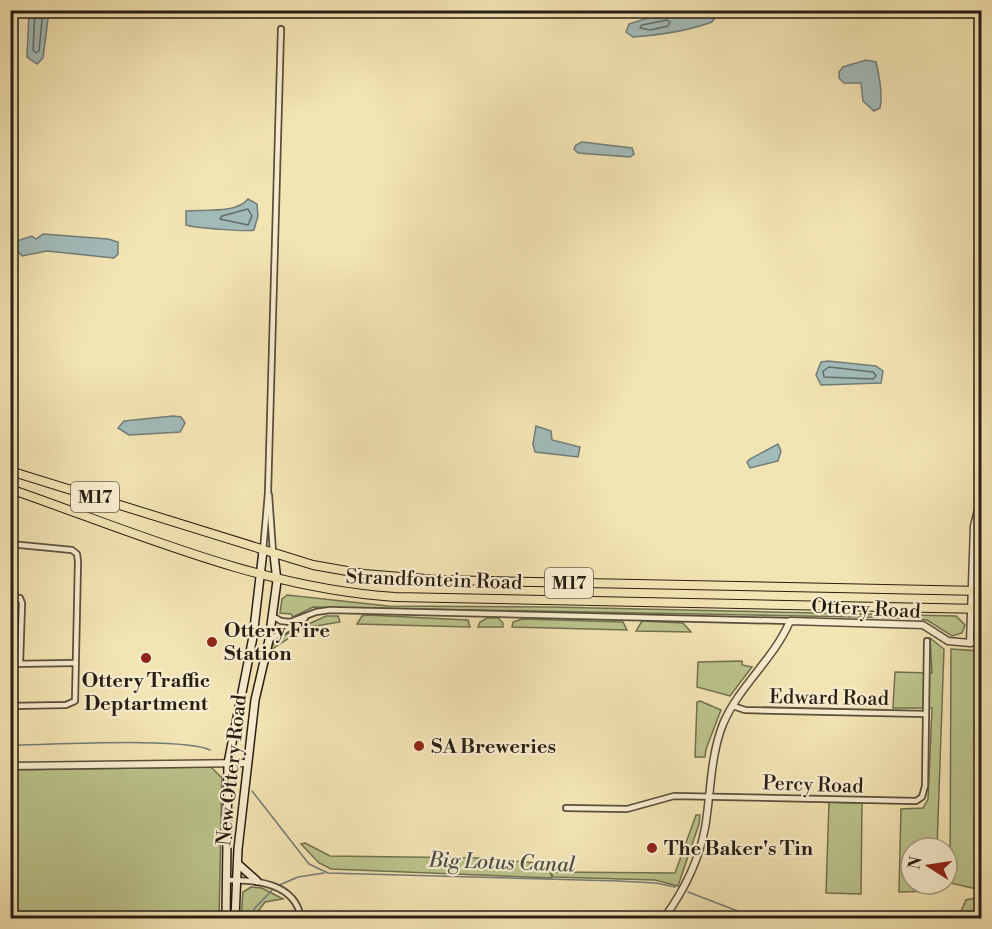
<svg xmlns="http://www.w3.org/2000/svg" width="992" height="929" font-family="'Libre Bodoni',serif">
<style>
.green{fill:#bbc48c;stroke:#717150;stroke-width:1.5}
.water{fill:#a2bbb9;stroke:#717c77;stroke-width:1.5}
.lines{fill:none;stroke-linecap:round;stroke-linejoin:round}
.shore{stroke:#646c66;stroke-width:1.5}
.stream{stroke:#717c77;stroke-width:1.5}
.minor-casing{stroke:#5a503c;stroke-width:8}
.tertiary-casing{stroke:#5a503c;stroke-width:9}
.secondary-casing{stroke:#271e14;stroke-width:10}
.primary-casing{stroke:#271e14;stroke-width:10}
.minor{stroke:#f7edce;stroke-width:4.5}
.tertiary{stroke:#f7edce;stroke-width:6}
.secondary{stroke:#f7edce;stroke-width:7}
.primary{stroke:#f3e4b3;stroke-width:8}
.poi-dot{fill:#8f2418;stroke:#f7edce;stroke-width:2}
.labels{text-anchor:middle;stroke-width:4.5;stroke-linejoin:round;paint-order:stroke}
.shield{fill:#f7edce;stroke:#655c4c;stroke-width:1.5}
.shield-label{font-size:18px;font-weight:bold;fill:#271e14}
.street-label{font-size:20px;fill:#271e14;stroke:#f7edce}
.poi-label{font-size:20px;font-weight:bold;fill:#271e14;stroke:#f7edce;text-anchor:start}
.water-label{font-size:21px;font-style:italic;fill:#4c4d46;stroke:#f7edce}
</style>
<rect width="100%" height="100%" fill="#f3e4b3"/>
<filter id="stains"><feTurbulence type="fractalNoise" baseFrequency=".00333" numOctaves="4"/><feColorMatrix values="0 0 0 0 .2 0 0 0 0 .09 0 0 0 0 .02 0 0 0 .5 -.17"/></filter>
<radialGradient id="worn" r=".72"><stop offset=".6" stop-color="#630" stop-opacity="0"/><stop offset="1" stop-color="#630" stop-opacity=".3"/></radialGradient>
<g class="green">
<polygon points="287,595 388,606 550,607 956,616 965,625 962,633 952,636 927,620 909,618 313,607 293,617 291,614 280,613 282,599"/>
<polygon points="367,615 468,620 470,627 357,624 362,616"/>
<polygon points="326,616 338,616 340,622 304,628 271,650 274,641 280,637"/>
<polygon points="487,618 498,618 503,623 503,627 478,627 480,622"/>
<polygon points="522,619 623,622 627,630 512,627 513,622"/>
<polygon points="642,621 683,623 691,632 636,631"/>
<polygon points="930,638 944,649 937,848 911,848 911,884 936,884 936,891 899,892 901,809 923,808 928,799 932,708 893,708 895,672 932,673"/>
<polygon points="951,649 981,651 981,890 950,883"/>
<polygon points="742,661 742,665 752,667 730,696 697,687 698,662"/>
<polygon points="700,701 721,710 706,749 705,757 695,757 697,702"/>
<polygon points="211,767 222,778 219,918 11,918 11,770"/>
<polygon points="829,802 862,803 861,894 826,893"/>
<polygon points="696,815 700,815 699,824 678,886 655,880 553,877 551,872 675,873"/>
<polygon points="305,843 330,856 481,858 548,864 552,878 331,869 319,863 301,844"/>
<polygon points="251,887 262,888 283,899 265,902 253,918 241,918 243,892"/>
<polygon points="981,897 981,918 958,918 966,900"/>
</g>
<g class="water">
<path d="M690,10L709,11L715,17L712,22C688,31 659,35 633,37L626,32L629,24L657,15Z"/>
<polygon points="29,11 49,11 43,58 37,64 27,57"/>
<path d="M866,60L876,62C879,75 883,96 880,108L874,111L863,101L861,83H844L839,78V72L843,67Z"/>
<polygon points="582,142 632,148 634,154 630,157 578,153 574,149 576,145"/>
<path d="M248,199L257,204L258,216L254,230C249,232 195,228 186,225V211C204,209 236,214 248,199Z"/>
<polygon points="43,234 108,239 118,242 118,254 114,258 47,251 22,256 11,244 13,239 17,241 32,236 36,239"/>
<polygon points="828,361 876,366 883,371 881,383 821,385 816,375 821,362"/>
<polygon points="173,416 181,417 185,423 180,432 129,435 118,428 124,421"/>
<polygon points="536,426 551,431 552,440 580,447 578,457 535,452 533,444"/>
<polygon points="778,444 781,451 778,461 750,468 747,462 750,459"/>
</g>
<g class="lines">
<g class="shore">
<polyline points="35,10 33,50 36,53 39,51 43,10"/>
<polygon points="667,20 670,22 668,26 650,30 640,28 642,25"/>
<polygon points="248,209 252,216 248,225 220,219 222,216"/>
<polygon points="829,367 873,372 876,376 873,379 824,377 823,371"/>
</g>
<g class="stream">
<path d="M10,745C46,745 186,737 210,750"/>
<polyline points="252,791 309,864 328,873 618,881 656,883 675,887"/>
<polyline points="277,886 298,877 324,873"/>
<polyline points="688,892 756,918"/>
<polyline points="250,918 255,908 273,889"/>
</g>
<defs>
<g id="minor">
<polyline points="269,495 273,552"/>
<polyline points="10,544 72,550 77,554 78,561 75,701 66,705 10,706"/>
<polyline points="263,551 268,493 281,29"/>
<polyline points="10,597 20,598 22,603 20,663"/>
<polyline points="272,616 281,621 290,622 316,612 330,610 790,621"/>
<polyline points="269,640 305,618"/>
<polyline points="970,643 982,644"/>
<polyline points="10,664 75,663"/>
<polyline points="733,706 745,710 926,714"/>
<polyline points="566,808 627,809 674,796 916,801 922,797 925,786 927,641"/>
<path d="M227,880C257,880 295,883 301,918"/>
</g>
<g id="tertiary">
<polyline points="10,766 248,763"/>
<path d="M664,918C683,892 699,860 705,828C711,793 710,757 723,724C739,686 774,659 790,621L923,625L948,641L970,643L974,526L982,494"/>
</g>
<g id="secondary">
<polyline points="238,864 257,881"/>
<polyline points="226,918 228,763 253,637 263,551"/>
<polyline points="235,918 238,849 255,700 269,640 277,581 274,555"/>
</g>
<g id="primary">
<polyline points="10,471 313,565 364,574 438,580 982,591"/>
<path d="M10,489C137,533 259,588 395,597L982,609"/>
</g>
</defs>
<use href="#minor" class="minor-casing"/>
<use href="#tertiary" class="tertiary-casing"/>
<use href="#secondary" class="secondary-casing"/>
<use href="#primary" class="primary-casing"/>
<use href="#minor" class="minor"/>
<use href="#tertiary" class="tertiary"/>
<use href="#secondary" class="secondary"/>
<use href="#primary" class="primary"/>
</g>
<g class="poi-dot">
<circle cx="212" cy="642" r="6"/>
<circle cx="146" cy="658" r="6"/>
<circle cx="419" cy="746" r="6"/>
<circle cx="652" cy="848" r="6"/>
</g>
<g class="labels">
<g class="shield">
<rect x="71" y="482" width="48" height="30" rx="4.5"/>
<rect x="545" y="568" width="48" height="30" rx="4.5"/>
</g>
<g class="shield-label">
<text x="95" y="503">M17</text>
<text x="569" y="589">M17</text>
</g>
<g class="street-label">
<text transform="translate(434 579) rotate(2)" y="7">Strandfontein Road</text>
<text transform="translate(866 608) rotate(3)" y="7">Ottery Road</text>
<text transform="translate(829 697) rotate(1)" y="7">Edward Road</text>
<text transform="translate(231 770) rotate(-84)" y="7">New Ottery Road</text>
<text transform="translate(813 784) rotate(2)" y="7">Percy Road</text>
</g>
<g class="poi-label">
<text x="224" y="637">Ottery Fire<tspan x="224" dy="23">Station</tspan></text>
<text x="146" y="687" text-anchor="middle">Ottery Traffic<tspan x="146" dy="23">Deptartment</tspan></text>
<text x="431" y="753">SA Breweries</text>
<text x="664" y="855">The Baker's Tin</text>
</g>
<g class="water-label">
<text transform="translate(502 862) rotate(2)" y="7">Big Lotus Canal</text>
</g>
</g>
<rect width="992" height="929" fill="none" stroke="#f3e4b3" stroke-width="36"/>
<rect x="12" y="12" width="968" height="905" fill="none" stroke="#271e14" stroke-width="3"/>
<rect x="18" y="18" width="956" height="893" fill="none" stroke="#271e14" stroke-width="1.5"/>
<g transform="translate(929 866) rotate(282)"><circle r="28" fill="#f7edce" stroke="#a49a84" stroke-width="1.5"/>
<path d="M0-4.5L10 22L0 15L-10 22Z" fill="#8f2418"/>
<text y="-9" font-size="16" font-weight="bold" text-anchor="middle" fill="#271e14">N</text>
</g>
<rect width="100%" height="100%" filter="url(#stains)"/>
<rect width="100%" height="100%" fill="url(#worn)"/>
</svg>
